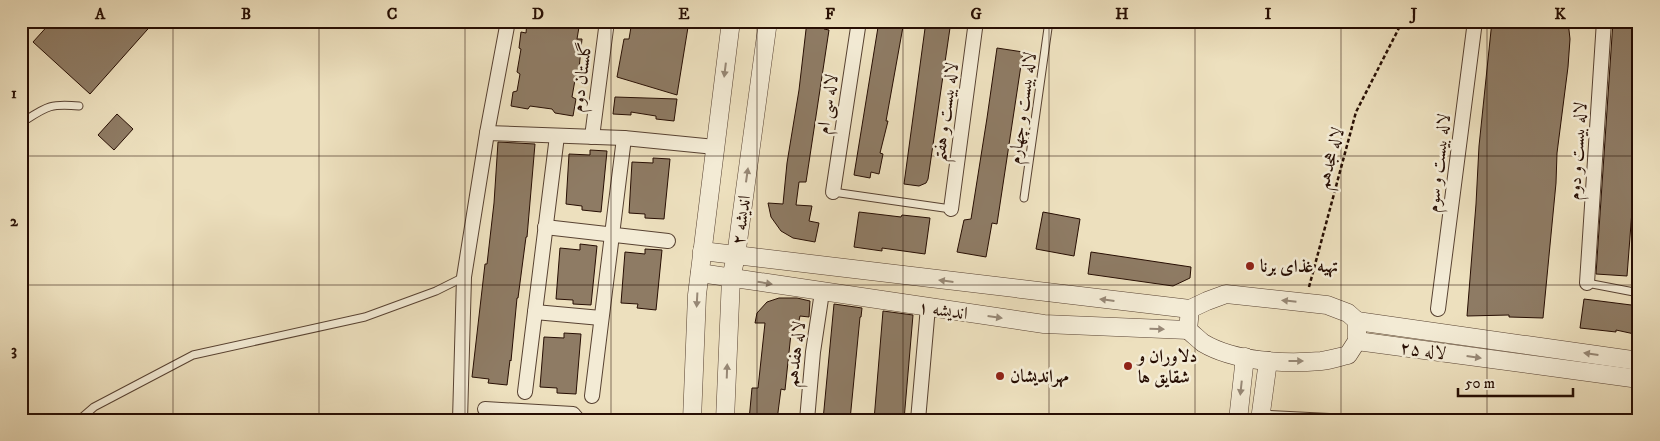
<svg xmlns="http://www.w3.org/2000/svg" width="1660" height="441" font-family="'IM FELL DW Pica',Amiri,serif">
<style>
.building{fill:#8e7b64;stroke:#270e03}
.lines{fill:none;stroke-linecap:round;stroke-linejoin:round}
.service-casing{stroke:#584232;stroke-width:9}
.minor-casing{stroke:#584232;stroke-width:16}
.tertiary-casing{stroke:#584232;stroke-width:19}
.path{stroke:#270e03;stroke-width:2.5;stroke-dasharray:4 2.5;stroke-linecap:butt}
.service{stroke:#f3ebd5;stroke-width:7}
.minor{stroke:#f3ebd5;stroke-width:14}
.tertiary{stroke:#f3ebd5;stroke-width:18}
.oneway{fill:#978876}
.grid{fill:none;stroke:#270e03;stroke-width:1;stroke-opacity:0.55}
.poi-dot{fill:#8f2418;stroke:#f3ebd5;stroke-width:2}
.labels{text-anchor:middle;stroke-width:5;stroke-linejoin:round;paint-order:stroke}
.street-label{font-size:18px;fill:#270e03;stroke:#f3ebd5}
.poi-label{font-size:18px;font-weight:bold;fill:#270e03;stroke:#f3ebd5;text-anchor:start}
.neatline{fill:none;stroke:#270e03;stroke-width:2}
.grid-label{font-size:16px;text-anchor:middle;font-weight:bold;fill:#270e03}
</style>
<rect width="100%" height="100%" fill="#ede0be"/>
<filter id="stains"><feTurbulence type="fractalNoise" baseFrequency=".004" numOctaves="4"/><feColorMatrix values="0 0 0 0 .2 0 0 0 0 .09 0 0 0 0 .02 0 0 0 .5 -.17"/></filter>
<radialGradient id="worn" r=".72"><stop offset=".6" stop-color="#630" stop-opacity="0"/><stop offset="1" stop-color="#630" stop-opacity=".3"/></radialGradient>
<g class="building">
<polygon points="52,21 155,21 90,94 33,42"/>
<polygon points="527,21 580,21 577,39 582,39 578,79 575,80 572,97 576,99 573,116 555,113 552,109 530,106 528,109 511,106 513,92 517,91 520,74 517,72 521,49 519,48 521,32 526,33"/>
<polygon points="632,21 689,21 677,95 617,77 624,39 629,39"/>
<polygon points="807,21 826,21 824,29 829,30 806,182 799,182 796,205 812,206 809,221 819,223 815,242 793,238 781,231 771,217 768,203 783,204 787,163 799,90"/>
<polygon points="879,21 904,21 886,121 888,121 880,153 883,154 879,174 871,172 870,178 854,175"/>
<polygon points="926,21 951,21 928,179 926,183 919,186 904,184"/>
<polygon points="1492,21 1568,21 1570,39 1568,67 1557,153 1556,183 1543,318 1509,317 1509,315 1467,316 1476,204 1479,146"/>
<polygon points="1613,21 1639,21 1639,120 1627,276 1596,274"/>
<polygon points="997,48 1023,52 997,224 992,223 986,257 957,252 964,220 971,219 987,118"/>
<polygon points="615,97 677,99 674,121 656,119 656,116 631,112 631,115 613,114"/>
<polygon points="117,114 133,129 114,150 98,135"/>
<polygon points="498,142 535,144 527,237 526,237 518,298 517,298 511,361 510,360 507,385 488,383 489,379 472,377 485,264 487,264 494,203"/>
<polygon points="590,150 607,151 601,212 582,210 582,206 566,204 569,154 590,155"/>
<polygon points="653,158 670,159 664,219 645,218 645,214 629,213 632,162 653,163"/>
<polygon points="859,212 901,217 902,215 930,218 925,254 882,248 882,251 854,247"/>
<polygon points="1043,212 1080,219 1074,256 1036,249"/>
<polygon points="580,244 597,246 591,305 573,304 573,300 556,299 560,248 580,250"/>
<polygon points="645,249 662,250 656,310 637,308 638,304 621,303 625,252 645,254"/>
<polygon points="1091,252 1191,267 1190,278 1173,286 1088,274"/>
<polygon points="779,298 797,298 810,301 809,317 800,316 798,325 792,324 785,390 781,389 777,420 749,420 752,388 758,388 765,323 755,323 757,313 767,302"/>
<polygon points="1584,299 1639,306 1639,335 1616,330 1616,332 1580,328"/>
<polygon points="834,304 862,308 861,317 860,317 850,420 823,420"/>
<polygon points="883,311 913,315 904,420 874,420"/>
<polygon points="564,333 581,334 576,394 557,393 557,388 540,387 544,337 564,338"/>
</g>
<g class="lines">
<defs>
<g id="service">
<path d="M21,123C46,107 49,103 79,106"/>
<polyline points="833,192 951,209"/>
<polyline points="1024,198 1049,21"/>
<polyline points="1587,283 1639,293"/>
<polyline points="1261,414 1379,420"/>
<polyline points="79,420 94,407 193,355 365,317 436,291 464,277"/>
</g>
<g id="minor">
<polyline points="487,133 624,138 715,147"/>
<polyline points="592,137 607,21"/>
<polyline points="833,192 859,21"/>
<polyline points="951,209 976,21"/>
<polyline points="545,227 668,241"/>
<polyline points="1587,283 1604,21"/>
<polyline points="1438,309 1475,21"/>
<polyline points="535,312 601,318"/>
<polyline points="525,392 557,136"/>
<polyline points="592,396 624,138"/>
<polyline points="485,409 573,414 578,420"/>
<polyline points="460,420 464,277 487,133 508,21"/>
<polyline points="807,420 813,352 822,292"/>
<polyline points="918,420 928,307"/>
</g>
<g id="tertiary">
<path d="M702,251L1190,309L1207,301L1226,294L1327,305L1348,313L1357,321V341L1348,355C1339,357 1330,360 1321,361C1285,364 1235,362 1203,343C1198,339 1193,334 1188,330L1190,309"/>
<polyline points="700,273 1044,324 1188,330"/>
<polyline points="1357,321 1639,361"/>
<polyline points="1357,341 1639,379"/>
<polyline points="692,420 697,295 731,21"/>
<polyline points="725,420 731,278 736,256 768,21"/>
<polyline points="1238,420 1245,357"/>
<polyline points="1260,420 1268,361"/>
</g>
</defs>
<use href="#service" class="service-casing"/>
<use href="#minor" class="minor-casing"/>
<use href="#tertiary" class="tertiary-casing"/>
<polyline class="path" points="1309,287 1356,112 1399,28"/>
<use href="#service" class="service"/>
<use href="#minor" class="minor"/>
<use href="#tertiary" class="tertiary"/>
</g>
<defs><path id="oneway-solid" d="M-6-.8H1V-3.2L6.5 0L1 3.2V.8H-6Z" transform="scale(1.25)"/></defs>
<g class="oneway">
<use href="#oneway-solid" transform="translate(725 70) rotate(97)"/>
<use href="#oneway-solid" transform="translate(747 175) rotate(-82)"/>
<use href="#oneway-solid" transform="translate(946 281) rotate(-173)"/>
<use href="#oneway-solid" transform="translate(765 283) rotate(9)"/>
<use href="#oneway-solid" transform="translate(697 300) rotate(93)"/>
<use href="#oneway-solid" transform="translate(1107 300) rotate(-173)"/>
<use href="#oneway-solid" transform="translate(1289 301) rotate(-174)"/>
<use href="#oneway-solid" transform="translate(995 317) rotate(8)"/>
<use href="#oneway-solid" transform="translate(1157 329) rotate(2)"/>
<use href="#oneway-solid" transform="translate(1591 354) rotate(-172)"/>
<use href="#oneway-solid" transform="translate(1474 357) rotate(8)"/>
<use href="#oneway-solid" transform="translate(1296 361)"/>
<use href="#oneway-solid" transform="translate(727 371) rotate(-88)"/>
<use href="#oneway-solid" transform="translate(1241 388) rotate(96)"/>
</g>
<path class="grid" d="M173,21V420M319,21V420M465,21V420M611,21V420M757,21V420M903,21V420M1049,21V420M1195,21V420M1341,21V420M1487,21V420M21,156H1639M21,285H1639"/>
<g class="poi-dot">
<circle cx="1250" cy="266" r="5"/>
<circle cx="1128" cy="366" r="5"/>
<circle cx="1000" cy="376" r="5"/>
</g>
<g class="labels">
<g class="street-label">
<text transform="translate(581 77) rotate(-83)" y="6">گلستان دوم</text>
<text transform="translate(827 104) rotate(-81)" y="6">لاله سی ام</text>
<text transform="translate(1022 108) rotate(-82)" y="6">لاله بیست و چهارم</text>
<text transform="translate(945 112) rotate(-82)" y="6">لاله بیست و هفتم</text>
<text transform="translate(1577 151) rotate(-86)" y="6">لاله بیست و دوم</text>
<text transform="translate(1330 158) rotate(-75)" y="6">لاله هجدهم</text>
<text transform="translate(1438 163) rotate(-83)" y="6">لاله بیست و سوم</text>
<text transform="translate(741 220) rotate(-82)" y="6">اندیشه ۲</text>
<text transform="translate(943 310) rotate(8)" y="6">اندیشه ۱</text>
<text transform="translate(1423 350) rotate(8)" y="6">لاله ۲۵</text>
<text transform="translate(795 354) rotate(-83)" y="6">لاله هفدهم</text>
</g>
<g class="poi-label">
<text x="1260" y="272">تهیه غذای برنا</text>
<text x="1138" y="362">دلاوران و<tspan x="1138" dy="21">شقایق ها</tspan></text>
<text x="1010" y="382">مهراندیشان</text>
</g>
</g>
<rect width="1660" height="441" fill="none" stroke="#ede0be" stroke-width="55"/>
<path d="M1458 388v8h115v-8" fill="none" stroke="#270e03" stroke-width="2.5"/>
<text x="1465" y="388" font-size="15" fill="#270e03" stroke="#f3ebd5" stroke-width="4" paint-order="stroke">50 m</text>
<rect x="28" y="28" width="1604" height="386" class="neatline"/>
<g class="grid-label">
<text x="100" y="19">A</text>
<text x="246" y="19">B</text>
<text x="392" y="19">C</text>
<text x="538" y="19">D</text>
<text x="684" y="19">E</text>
<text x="830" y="19">F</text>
<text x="976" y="19">G</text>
<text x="1122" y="19">H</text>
<text x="1268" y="19">I</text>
<text x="1414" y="19">J</text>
<text x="1560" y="19">K</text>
<text x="14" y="98">1</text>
<text x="14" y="226">2</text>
<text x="14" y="355">3</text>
</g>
<rect width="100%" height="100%" filter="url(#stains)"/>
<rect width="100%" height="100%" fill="url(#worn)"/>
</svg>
